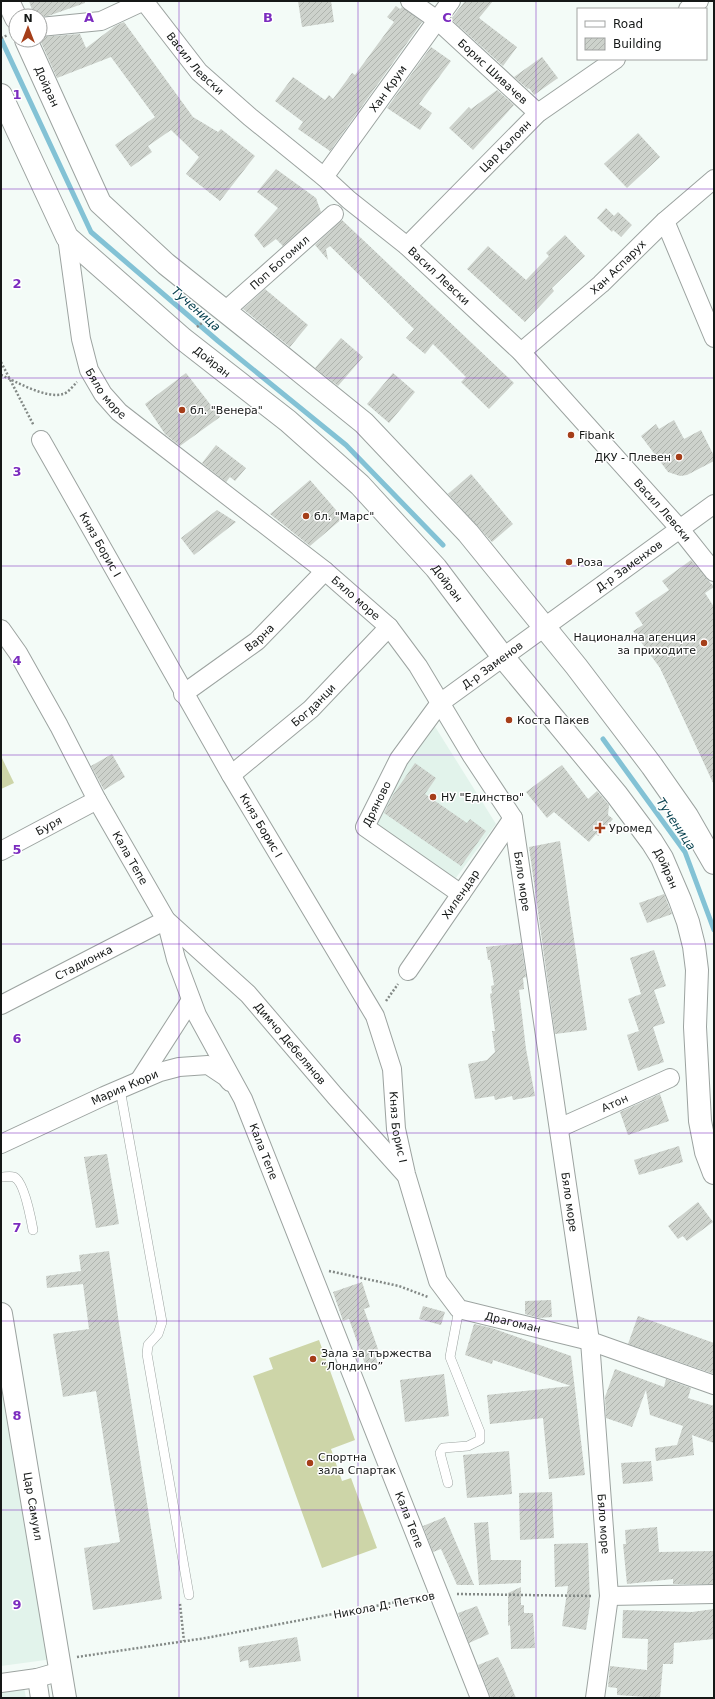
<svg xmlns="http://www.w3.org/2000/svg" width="715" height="1699" font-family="'DejaVu Sans',sans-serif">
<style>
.built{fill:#e2f3eb}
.pitch{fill:#cdd5a8}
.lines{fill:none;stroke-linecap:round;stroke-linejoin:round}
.stream{stroke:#83c2d5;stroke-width:5}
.building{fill:url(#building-hatch)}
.lane-casing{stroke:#9ca3a0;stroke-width:10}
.street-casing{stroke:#9ca3a0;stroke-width:20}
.secondary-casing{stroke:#9ca3a0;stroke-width:24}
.path{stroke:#838986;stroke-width:2.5;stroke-dasharray:2 2;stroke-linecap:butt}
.lane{stroke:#fff;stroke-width:9}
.street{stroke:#fff;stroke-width:18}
.secondary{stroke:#fff;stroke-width:22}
.grid{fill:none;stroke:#7b2cbf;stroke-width:1;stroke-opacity:0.55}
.poi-dot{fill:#a53e19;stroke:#fff;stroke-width:1.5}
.labels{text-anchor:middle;stroke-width:3;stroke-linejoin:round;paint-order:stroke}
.street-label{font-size:11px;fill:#151817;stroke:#fff}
.poi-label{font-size:11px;fill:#151817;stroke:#fff;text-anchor:start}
.water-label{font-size:12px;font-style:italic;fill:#013d4b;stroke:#fff}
.grid-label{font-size:13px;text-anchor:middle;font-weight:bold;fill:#7b2cbf;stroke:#fff;stroke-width:3;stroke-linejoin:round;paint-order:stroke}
</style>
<defs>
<pattern id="building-hatch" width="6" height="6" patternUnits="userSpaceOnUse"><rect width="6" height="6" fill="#cdd2cc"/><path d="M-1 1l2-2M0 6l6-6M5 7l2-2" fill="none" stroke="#afb4ae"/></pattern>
</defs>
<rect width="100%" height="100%" fill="#f3fbf7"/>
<g class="built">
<polygon points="434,725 496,824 455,879 373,826 399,770"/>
<polygon points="1,1347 53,1659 1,1666"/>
<polygon points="24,1687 26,1698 1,1698 1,1689"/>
</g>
<g class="pitch">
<polygon points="1,756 14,783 1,789"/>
<polygon points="319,1340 355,1440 331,1449 342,1481 351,1478 377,1548 322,1568 253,1376 273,1369 269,1358"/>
</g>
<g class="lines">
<g class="stream">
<polyline points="1,39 91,232 218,341 346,445 443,545"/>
<polyline points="603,739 685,852 714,930"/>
</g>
</g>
<g class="building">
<polygon points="29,1 85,1 85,3 48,16 34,16"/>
<polygon points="298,1 331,1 334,22 302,27"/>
<polygon points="465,1 493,1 479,18 517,47 503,66 451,19"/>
<polygon points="396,6 400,9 402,7 422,22 330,151 298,129 303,122 275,101 293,77 325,100 329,95 333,99 352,73 355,75 394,22 387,17"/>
<polygon points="124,22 193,117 218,132 221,129 255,156 220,201 186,174 199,157 171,130 148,146 152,152 131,167 115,145 155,117 111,57 57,78 40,40 40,37 80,34 86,48 115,26"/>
<polygon points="431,47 451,61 419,104 432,113 420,130 387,108"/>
<polygon points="542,57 558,78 534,95 529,88 528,89 514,77"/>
<polygon points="497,90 514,105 473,150 449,128 469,107 471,109"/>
<polygon points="638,133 660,157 627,188 604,164"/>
<polygon points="276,169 316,198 321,212 283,246 276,239 264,248 254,235 278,208 257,192"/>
<polygon points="606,208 614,216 618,212 632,225 621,237 613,230 612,232 597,218"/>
<polygon points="342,220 514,383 489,409 461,382 466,377 433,344 425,354 406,338 414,329 330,246 326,249 328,260 315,245"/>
<polygon points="565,235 585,256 552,288 554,291 525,322 467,269 488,246 526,280 549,256 546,253"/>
<polygon points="265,289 308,325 290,347 243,309"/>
<polygon points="341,338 363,357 338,386 315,368"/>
<polygon points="186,373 220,417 180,446 165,434 145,404"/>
<polygon points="393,373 415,392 389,423 367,404"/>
<polygon points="674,420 684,439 701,430 714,456 714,461 687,475 680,476 668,472 641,436 656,424 659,429"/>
<polygon points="216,445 246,468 235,481 230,477 226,482 202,463"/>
<polygon points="471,474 513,524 492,542 448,494"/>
<polygon points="310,480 343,518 310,546 270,514"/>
<polygon points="217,510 236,522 194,555 181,538"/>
<polygon points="691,560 714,587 705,593 714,607 714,785 660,668 633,631 643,625 635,613 669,590 662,581"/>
<polygon points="112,754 125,777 104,790 91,766"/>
<polygon points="415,763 436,778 425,794 467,823 470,819 486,831 461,866 384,813 393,795"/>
<polygon points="562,765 588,799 597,791 609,805 608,815 613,819 598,836 596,834 589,842 554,812 547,818 526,792"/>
<polygon points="560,841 587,1030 555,1034 529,847"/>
<polygon points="664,894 672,914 647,923 639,903"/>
<polygon points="521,943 526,977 523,978 524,989 519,990 526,1049 535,1096 513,1100 512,1096 495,1100 494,1096 475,1099 468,1064 487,1060 495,1052 492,1031 495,1031 490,994 492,993 491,986 494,985 490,960 488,960 486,947"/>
<polygon points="654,950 666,986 654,990 665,1023 653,1027 664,1062 638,1071 627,1035 639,1031 628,999 641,994 630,958"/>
<polygon points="660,1094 669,1121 628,1135 620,1112"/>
<polygon points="679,1146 683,1162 639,1175 634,1160"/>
<polygon points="107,1154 119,1224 96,1228 84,1157"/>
<polygon points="698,1202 713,1222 687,1241 683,1236 678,1239 668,1226"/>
<polygon points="109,1251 119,1324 162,1599 93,1610 84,1548 120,1542 96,1391 63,1397 53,1334 89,1329 83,1284 47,1288 46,1276 81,1271 79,1255"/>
<polygon points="362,1282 370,1307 364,1309 379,1352 374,1353 378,1363 366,1367 349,1319 343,1321 333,1292"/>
<polygon points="551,1300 552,1317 539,1318 525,1314 525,1301"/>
<polygon points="423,1306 445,1312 441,1325 419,1319"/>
<polygon points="638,1316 714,1343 714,1374 628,1344"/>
<polygon points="474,1324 492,1328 571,1356 585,1475 549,1479 543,1418 490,1424 487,1395 571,1386 493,1360 492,1364 465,1355"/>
<polygon points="615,1369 664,1387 666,1379 691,1388 688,1398 714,1406 714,1443 692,1435 694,1455 656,1461 655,1448 677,1445 683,1426 650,1415 646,1390 632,1427 606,1418 605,1397"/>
<polygon points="444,1374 449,1416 405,1422 400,1380"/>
<polygon points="509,1451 512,1494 467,1498 463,1455"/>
<polygon points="651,1461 653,1481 623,1484 621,1463"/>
<polygon points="552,1492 554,1538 520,1540 519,1493"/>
<polygon points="445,1517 474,1585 457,1585 441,1549 433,1552 423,1526"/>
<polygon points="488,1522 491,1560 521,1560 521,1583 479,1585 474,1523"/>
<polygon points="657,1527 659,1552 714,1551 714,1584 673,1584 673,1579 627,1584 623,1544 626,1544 625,1530"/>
<polygon points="588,1543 590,1604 586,1630 562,1626 568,1586 555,1587 554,1544"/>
<polygon points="521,1587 521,1605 524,1605 524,1613 533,1613 535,1648 511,1649 510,1625 508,1626 508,1593"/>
<polygon points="477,1606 489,1634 469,1643 458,1613"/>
<polygon points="714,1609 714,1639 674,1643 673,1664 663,1664 660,1698 617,1695 617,1688 608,1687 610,1666 647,1670 648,1639 622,1638 623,1610 692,1612"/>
<polygon points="297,1637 301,1661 249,1668 248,1660 240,1662 238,1647"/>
<polygon points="498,1657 504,1669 516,1698 491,1698 478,1665"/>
</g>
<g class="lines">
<defs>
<g id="lane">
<polyline points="120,1089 162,1322 158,1334 148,1345 147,1354 189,1595"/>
<path d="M1,1177C5,1177 10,1176 14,1177C24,1181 31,1219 33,1230"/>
<polyline points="448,1483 440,1453 443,1448 468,1446 480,1440 480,1432 450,1357 459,1309"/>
</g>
<g id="street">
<path id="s1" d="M144,1L199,72L250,117L324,177L349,200L407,246L521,352L679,528L714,572"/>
<path id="s2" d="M410,1L437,20L538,113"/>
<polyline points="688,9 699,1"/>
<polyline points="40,27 101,21 144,1"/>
<path id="s3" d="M324,177L451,1"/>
<polyline points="665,221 714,338"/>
<path id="s4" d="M67,237L81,339L89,370L103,394L119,412L137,426L325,571L389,627L418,666L472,756L513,818L590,1341L609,1596L595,1698"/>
<path id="s5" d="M407,246L538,113L616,59"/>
<path id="s6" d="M225,311L334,214"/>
<path id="s7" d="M521,352L601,284L665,221L714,179"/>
<path id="s8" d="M41,440L231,775L375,1016L392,1069L396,1129L406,1174L438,1281L459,1309L590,1341L714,1385"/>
<path id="s9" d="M1,629L18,653L59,726L97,800L166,920L176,959L197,1015L243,1099L480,1698"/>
<path id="s10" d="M183,694L257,641L325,571"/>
<path id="s11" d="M231,775L311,709L389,627"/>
<path id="s12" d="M1,851L97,800"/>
<path id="s13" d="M461,894L365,827L399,759L440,703L714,504"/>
<path id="s14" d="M408,971L513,818"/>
<path id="s15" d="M1,1005L166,920L248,994L335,1096L405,1174"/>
<polyline points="139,1081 191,1000"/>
<path id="s16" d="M559,1128L670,1078"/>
<path id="s17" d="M1,1144L104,1096L160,1072L179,1067L208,1065L226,1077L230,1082"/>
<polyline points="609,1596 714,1594"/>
<polyline points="37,1678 40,1698"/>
<polyline points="1,1683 37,1678 61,1671"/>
</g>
<g id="secondary">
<polyline points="8,1 16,18"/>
<path id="s18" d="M26,40L100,203L166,264L255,335L364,423L468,533L576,666L652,766L687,816L714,863"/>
<path id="s19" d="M1,95L67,237L183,339L288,421L360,485L436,568L503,657L617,795L652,842L662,858L680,900L688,922L694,946L697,970L695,1027L700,1121L706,1152L714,1173"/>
<path id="s20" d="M1,1314L65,1698"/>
</g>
</defs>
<use href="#lane" class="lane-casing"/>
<use href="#street" class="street-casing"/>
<use href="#secondary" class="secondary-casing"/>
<g class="path">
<polyline points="1,38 8,35"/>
<polyline points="197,327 206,320"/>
<polyline points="1,362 34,426"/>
<path d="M1,375C17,382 46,399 63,394C68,393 73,386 77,382"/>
<polyline points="386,1001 398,984"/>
<polyline points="329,1271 399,1286 428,1297"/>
<polyline points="457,1594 592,1596"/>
<polyline points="180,1604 184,1641"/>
<polyline points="77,1657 206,1638 423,1597"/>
</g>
<use href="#lane" class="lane"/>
<use href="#street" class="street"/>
<use href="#secondary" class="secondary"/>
</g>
<path class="grid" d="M179,1V1698M358,1V1698M536,1V1698M1,189H714M1,378H714M1,566H714M1,755H714M1,944H714M1,1133H714M1,1321H714M1,1510H714"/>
<g class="poi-dot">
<circle cx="182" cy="410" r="4"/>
<circle cx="571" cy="435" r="4"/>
<circle cx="679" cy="457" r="4"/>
<circle cx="306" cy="516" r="4"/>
<circle cx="569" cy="562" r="4"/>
<circle cx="704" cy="643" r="4"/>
<circle cx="509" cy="720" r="4"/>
<circle cx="433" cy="797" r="4"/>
<path d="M598 822h4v4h4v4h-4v4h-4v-4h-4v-4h4z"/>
<circle cx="313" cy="1359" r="4"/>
<circle cx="310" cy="1463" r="4"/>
</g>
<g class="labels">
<g class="street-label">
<text dy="4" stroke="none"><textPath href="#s1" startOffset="81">Васил Левски</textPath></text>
<text dy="4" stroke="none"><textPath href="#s2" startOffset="109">Борис Шивачев</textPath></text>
<text dy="4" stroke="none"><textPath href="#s18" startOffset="51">Дойран</textPath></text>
<text dy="4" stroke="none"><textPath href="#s3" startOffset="109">Хан Крум</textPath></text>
<text dy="4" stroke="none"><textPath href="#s5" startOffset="140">Цар Калоян</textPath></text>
<text dy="4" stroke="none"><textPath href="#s6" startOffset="73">Поп Богомил</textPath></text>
<text dy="4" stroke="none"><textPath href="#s7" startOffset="129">Хан Аспарух</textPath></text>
<text dy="4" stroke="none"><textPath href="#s1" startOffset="405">Васил Левски</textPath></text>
<text dy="4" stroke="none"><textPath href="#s19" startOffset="348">Дойран</textPath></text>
<text dy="4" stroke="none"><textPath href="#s4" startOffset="164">Бяло море</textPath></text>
<text dy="4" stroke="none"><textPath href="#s1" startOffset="729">Васил Левски</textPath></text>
<text dy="4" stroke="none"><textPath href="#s8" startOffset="120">Княз Борис I</textPath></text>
<text dy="4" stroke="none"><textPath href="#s13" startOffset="496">Д-р Заменхов</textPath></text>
<text dy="4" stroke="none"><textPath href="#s19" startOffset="672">Дойран</textPath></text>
<text dy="4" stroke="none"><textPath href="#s4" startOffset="488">Бяло море</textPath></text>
<text dy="4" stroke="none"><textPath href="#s10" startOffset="95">Варна</textPath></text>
<text dy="4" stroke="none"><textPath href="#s13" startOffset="327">Д-р Заменов</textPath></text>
<text dy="4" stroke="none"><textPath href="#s11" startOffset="108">Богданци</textPath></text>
<text dy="4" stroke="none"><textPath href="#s13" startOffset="143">Дряново</textPath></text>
<text dy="4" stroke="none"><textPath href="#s8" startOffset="444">Княз Борис I</textPath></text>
<text dy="4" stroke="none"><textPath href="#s12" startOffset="54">Буря</textPath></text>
<text dy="4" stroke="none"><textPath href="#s9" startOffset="263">Кала Тепе</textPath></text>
<text dy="4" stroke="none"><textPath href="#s19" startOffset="1032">Дойран</textPath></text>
<text dy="4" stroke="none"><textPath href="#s4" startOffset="824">Бяло море</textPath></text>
<text dy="4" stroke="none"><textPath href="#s14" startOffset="93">Хилендар</textPath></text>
<text dy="4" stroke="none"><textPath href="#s15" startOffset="93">Стадионка</textPath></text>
<text dy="4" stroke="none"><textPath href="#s15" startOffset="361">Димчо Дебелянов</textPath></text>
<text dy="4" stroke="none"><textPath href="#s17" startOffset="136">Мария Кюри</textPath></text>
<text dy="4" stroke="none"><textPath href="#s16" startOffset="61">Атон</textPath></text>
<text dy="4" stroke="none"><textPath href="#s8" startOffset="780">Княз Борис I</textPath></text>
<text dy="4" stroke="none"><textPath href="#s9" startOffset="587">Кала Тепе</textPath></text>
<text dy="4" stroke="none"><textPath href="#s4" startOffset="1148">Бяло море</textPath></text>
<text dy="4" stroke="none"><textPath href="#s8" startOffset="1030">Драгоман</textPath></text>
<text dy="4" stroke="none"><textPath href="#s20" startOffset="195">Цар Самуил</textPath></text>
<text dy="4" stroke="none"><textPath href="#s9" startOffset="983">Кала Тепе</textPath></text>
<text dy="4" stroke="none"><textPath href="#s4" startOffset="1472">Бяло море</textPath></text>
<text transform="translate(384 1605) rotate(-11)" y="4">Никола Д. Петков</text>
</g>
<g class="poi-label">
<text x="190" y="414">бл. "Венера"</text>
<text x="579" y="439">Fibank</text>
<text x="671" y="461" text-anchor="end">ДКУ - Плевен</text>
<text x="314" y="520">бл. "Марс"</text>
<text x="577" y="566">Роза</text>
<text x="696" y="641" text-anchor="end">Национална агенция<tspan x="696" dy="13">за приходите</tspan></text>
<text x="517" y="724">Коста Пакев</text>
<text x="441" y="801">НУ "Единство"</text>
<text x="609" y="832">Уромед</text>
<text x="321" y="1357">Зала за тържества<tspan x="321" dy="13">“Лондино”</tspan></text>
<text x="318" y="1461">Спортна<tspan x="318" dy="13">зала Спартак</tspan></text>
</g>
<g class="water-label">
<text transform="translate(196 309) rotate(41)" y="4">Тученица</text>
<text transform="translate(676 824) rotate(56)" y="4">Тученица</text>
</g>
</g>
<g class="grid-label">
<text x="89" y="22">A</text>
<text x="268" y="22">B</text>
<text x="447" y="22">C</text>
<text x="17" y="99">1</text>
<text x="17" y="288">2</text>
<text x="17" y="476">3</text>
<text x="17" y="665">4</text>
<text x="17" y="854">5</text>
<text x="17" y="1043">6</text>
<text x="17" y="1232">7</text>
<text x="17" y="1420">8</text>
<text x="17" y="1609">9</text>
</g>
<rect width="715" height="1699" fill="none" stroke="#151817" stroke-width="4"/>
<rect x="577" y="8" width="130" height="52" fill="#ffffff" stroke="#a1a3a2"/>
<rect x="585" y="21" width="20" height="6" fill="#ffffff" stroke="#a1a3a2"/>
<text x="613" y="28" font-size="12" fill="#151817">Road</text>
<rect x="585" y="38" width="20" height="12" fill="url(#building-hatch)" stroke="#a1a3a2"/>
<text x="613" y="48" font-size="12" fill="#151817">Building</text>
<g transform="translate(28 28)"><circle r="19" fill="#ffffff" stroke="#a1a3a2"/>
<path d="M0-3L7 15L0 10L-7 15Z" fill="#a53e19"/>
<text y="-6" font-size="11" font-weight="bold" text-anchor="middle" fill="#151817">N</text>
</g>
</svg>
